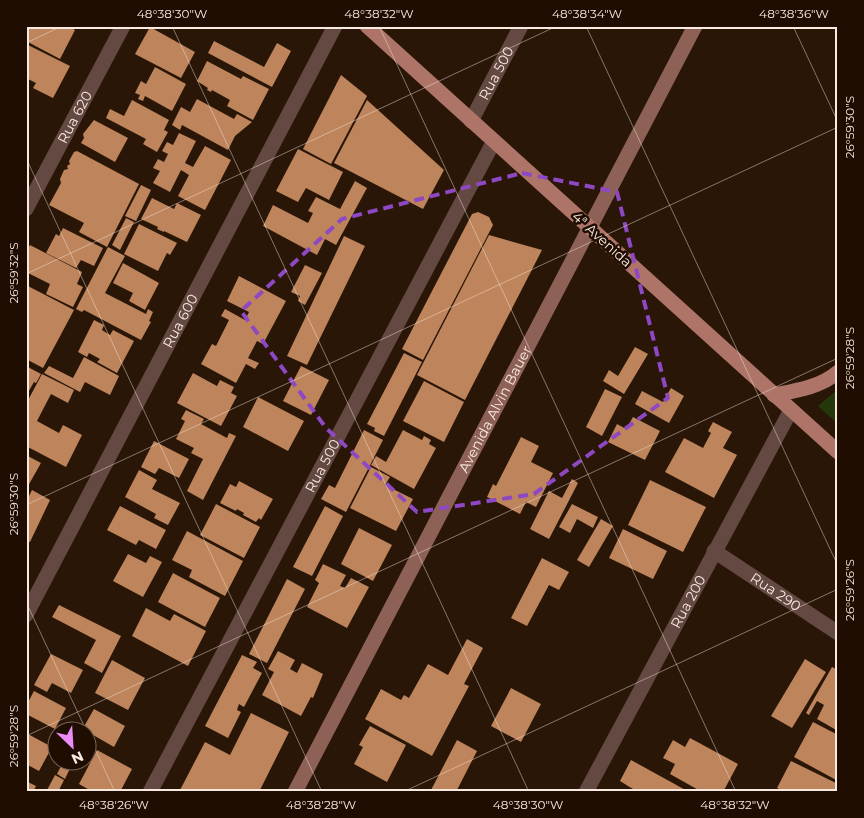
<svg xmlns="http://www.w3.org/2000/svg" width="864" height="818" font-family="Montserrat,sans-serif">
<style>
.green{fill:#25380b}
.building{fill:#be845b}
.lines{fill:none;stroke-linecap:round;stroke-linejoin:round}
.street{stroke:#644842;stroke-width:15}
.secondary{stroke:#8e6157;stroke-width:15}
.primary{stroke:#ae7467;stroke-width:15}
.marked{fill:none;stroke:#8e48c4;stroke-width:4;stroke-dasharray:10 6;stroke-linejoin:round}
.ticks{fill:none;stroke:#f8eae0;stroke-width:1;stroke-opacity:0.45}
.labels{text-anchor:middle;stroke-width:5;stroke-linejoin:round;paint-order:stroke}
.street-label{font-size:14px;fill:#f8eae0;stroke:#1f0d01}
.neatline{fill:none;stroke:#f8eae0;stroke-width:2}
.ticks-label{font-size:12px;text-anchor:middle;fill:#f8eae0}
</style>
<rect width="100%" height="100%" fill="#291607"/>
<polygon class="green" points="838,389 838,424 818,406"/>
<g class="building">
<polygon points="26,26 68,26 75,30 60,59 26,41"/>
<polygon points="150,27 195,52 181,78 135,54"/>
<polygon points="214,41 264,67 277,43 291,51 272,87 208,53"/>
<polygon points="26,44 70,66 53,98 33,88 36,83 26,78"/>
<polygon points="207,61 241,79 243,76 269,89 253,120 227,106 230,100 212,90 211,92 207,90 208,88 197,81"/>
<polygon points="155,67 186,84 172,111 145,96 143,101 138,99 140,95 135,93 141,81 146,84"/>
<polygon points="341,75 367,96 331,164 303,149"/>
<polygon points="197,99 234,119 237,114 252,122 235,136 228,150 182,125 180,130 172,125 181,107 190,112"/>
<polygon points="132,100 169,120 164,130 168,132 157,152 143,144 146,139 106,118 110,109 124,116"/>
<polygon points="367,100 444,170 423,209 334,163"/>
<polygon points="94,120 128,138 115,162 81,143 84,138 83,134"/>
<polygon points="179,133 196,141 185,163 193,167 205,146 231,160 205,210 178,196 189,175 181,170 170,192 153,183 160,171 153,168 158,159 164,162 168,154 162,151 167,142 173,145"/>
<polygon points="298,149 343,172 329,200 306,188 298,202 276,191"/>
<polygon points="77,151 139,184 107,247 79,232 84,223 49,205 61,183 60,179 64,170 68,169 67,166 70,164 69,161 74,152"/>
<polygon points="355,181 367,188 336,245 325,239 317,255 263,226 273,205 308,223 313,213 308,211 316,197 340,209"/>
<polygon points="141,185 151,190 136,221 125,216"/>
<polygon points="152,198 174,209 177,203 201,215 187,242 164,231 164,232 157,229 158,227 141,219"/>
<polygon points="478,212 489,217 493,225 423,360 402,349 472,214"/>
<polygon points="126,218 134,222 120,250 112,245"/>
<polygon points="139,224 177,243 170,255 167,253 158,271 124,254"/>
<polygon points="63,228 103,248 94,266 81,260 76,268 46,253 56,234 59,236"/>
<polygon points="489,235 542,250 465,400 417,375"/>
<polygon points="344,236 365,246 307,365 287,356"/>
<polygon points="30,245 82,272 77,284 83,287 73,307 46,294 50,284 26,272 26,253"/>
<polygon points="108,247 125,256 105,293 146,314 148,309 153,312 149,321 151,322 141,340 84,310 82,312 76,309"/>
<polygon points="123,263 159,283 145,310 129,301 133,293 113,283"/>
<polygon points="305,265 322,273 305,305 298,301 300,296 291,292"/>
<polygon points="239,276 286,301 263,344 257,341 248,358 259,363 255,369 246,364 236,383 201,364 212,344 216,346 229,320 221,316 225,309 245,320 249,312 227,301"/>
<polygon points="26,285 74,310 43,368 26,359"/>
<polygon points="94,320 104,325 102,330 110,335 113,330 134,341 117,373 97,362 100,359 89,353 87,357 78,352"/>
<polygon points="635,347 648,354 624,394 603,381 609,370 618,376"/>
<polygon points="404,353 422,362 384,436 374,431 375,428 367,424"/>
<polygon points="84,357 119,376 110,395 85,382 80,392 44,373 49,366 73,378"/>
<polygon points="26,366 41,374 36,383 34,382 26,396"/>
<polygon points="301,366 329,380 311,415 283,401"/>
<polygon points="193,373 217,386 220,380 234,387 231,393 237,396 221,426 177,403"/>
<polygon points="42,374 74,390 68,403 51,394 37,421 59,433 63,425 82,435 66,467 26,446 26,404"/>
<polygon points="424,381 464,402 444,442 403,421"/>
<polygon points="671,388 684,396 669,423 635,404 642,391 663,402"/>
<polygon points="605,389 622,397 602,436 586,427"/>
<polygon points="258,397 304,421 288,451 243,427"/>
<polygon points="186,410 204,419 201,424 227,438 229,433 236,436 203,500 187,491 203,459 191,453 194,448 176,439 185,421 181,419"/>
<polygon points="633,417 660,431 645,460 608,442 617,424 626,429"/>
<polygon points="713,422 732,432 723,448 737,455 714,498 665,472 684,438 703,448 711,433 708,431"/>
<polygon points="364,430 383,440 346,512 321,499 329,485 335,488"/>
<polygon points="403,430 422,440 424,436 431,440 429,444 436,448 414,489 371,465 376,456 386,462"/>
<polygon points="521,437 539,446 531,462 553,473 536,507 526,502 520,514 487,497 493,484 496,486"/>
<polygon points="154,441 189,459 179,478 159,468 155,474 141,467"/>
<polygon points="26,449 28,451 26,455 41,463 28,486 26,485"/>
<polygon points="371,467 390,477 385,485 413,499 396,531 350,508"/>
<polygon points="139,470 157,480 152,489 180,503 168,525 154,518 156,514 125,497"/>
<polygon points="572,479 578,483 549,539 530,529 549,491 562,498"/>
<polygon points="650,480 706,507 683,552 628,525"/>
<polygon points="239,481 273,499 261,520 259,518 256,522 243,515 244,513 237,509 236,511 220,503 230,484 236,487"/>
<polygon points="32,490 50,500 30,542 26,540 26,497 28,498"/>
<polygon points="216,504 260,527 244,558 200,535"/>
<polygon points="572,504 598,517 593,528 577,519 570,533 559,527"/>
<polygon points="120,506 166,530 156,549 139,540 136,545 107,530"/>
<polygon points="325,506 343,516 312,576 293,567"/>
<polygon points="601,519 613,526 589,567 577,560"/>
<polygon points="359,528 392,545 373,581 341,564"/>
<polygon points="623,529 667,551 653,579 609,558"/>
<polygon points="187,531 243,561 225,596 189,577 192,570 172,560"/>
<polygon points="128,554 146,563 150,556 162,562 143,597 113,581"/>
<polygon points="542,558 569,572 559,590 549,585 527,626 511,618"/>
<polygon points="323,564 346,575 340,586 345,588 351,578 369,587 347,628 307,607 319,583 315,580"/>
<polygon points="173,573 220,598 205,627 158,602"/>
<polygon points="287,579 305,589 267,663 249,654"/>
<polygon points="59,605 121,636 102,673 84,663 96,640 52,617"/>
<polygon points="146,608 170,621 174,614 206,631 188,666 132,636"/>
<polygon points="467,639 483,648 464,684 469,686 432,756 365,719 381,689 401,700 404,695 409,698 428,664 448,675"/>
<polygon points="278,651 295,660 290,669 297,673 302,663 323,674 313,698 311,697 301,716 262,695 274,672 268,669"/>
<polygon points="51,654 83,670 71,693 52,683 47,692 34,685"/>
<polygon points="242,655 257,662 253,668 262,673 244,707 239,704 237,710 241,712 228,738 205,726"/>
<polygon points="805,659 826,672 792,728 771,716"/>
<polygon points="112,660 145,678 128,710 95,693"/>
<polygon points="832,667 838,670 838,731 817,719 824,705 817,701 809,715 806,713"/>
<polygon points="511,688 541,704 521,742 491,726"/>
<polygon points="34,691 66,708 55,729 26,714 26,706"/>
<polygon points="94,709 125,726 114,747 88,732 88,730 82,730"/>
<polygon points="251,713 289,732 259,792 179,792 205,742 230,755"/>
<polygon points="813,722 838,735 838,781 794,757"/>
<polygon points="370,726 406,745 387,782 354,764 363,747 359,745"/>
<polygon points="26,733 52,747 39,771 26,764"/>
<polygon points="690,738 738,764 723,792 702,792 670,774 675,764 663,758 673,740 685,747"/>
<polygon points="457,740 477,751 456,792 430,792"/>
<polygon points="97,750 132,769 120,792 93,792 79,784"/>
<polygon points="64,760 74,760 65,779 57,774"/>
<polygon points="631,760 671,782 689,792 638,792 628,786 620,781"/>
<polygon points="791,761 838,784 838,792 785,792 777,788"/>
<polygon points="55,775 64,780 58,792 46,792"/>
<polygon points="26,781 36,786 33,792 26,792"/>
</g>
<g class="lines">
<g class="street">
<path id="s1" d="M471,121L521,26"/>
<path id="s2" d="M26,209L123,26"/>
<path id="s3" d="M714,551L838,633"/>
<path id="s4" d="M26,615L335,26"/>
<path id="s5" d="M150,792L494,141"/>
<path id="s6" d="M586,792L791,410"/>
</g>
<path class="secondary" id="s7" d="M295,792L695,26"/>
<g class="primary">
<polyline points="367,26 838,452"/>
<path d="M774,395C795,391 821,387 838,372"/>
</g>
</g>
<path class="marked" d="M522,173L617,192L668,398L534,494L417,512L326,428L241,311L342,219Z"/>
<path class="ticks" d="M172,26L529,792M379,26L736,792M586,26L838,566M793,26L838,122M26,43L62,26M26,158L322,792M26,274L557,26M26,505L838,127M26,602L86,730M88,734L115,792M26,736L838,358M403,792L838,589"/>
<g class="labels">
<g class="street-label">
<text dy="5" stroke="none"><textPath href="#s1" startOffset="54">Rua 500</textPath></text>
<text dy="5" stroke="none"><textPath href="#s2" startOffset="104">Rua 620</textPath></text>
<text transform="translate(602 239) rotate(42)" y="5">4ª Avenida</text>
<text dy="5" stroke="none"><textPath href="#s4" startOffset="332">Rua 600</textPath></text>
<text dy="5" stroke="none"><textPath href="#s7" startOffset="432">Avenida Alvin Bauer</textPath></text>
<text dy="5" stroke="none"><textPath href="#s5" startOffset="369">Rua 500</textPath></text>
<text dy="5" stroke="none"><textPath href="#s3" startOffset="74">Rua 290</textPath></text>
<text dy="5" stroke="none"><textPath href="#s6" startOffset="216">Rua 200</textPath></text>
</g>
</g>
<rect width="864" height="818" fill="none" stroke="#1f0d01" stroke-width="55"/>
<g transform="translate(72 746) rotate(155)"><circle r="24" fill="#1f0d01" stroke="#76655a"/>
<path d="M0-4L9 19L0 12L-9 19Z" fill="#ed8cf9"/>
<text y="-8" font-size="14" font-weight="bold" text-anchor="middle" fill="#f8eae0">N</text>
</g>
<rect x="28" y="28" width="808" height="762" class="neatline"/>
<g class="ticks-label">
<text x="172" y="18">48°38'30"W</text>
<text x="379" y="18">48°38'32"W</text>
<text x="587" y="18">48°38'34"W</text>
<text x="794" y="18">48°38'36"W</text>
<text transform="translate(850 127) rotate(-90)" y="4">26°59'30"S</text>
<text transform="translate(14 273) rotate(-90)" y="4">26°59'32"S</text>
<text transform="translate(850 358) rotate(-90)" y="4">26°59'28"S</text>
<text transform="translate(14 504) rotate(-90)" y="4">26°59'30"S</text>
<text transform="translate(850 590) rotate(-90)" y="4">26°59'26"S</text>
<text transform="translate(14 736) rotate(-90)" y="4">26°59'28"S</text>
<text x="114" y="809">48°38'26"W</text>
<text x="321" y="809">48°38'28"W</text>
<text x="528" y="809">48°38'30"W</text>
<text x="735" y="809">48°38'32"W</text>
</g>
</svg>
